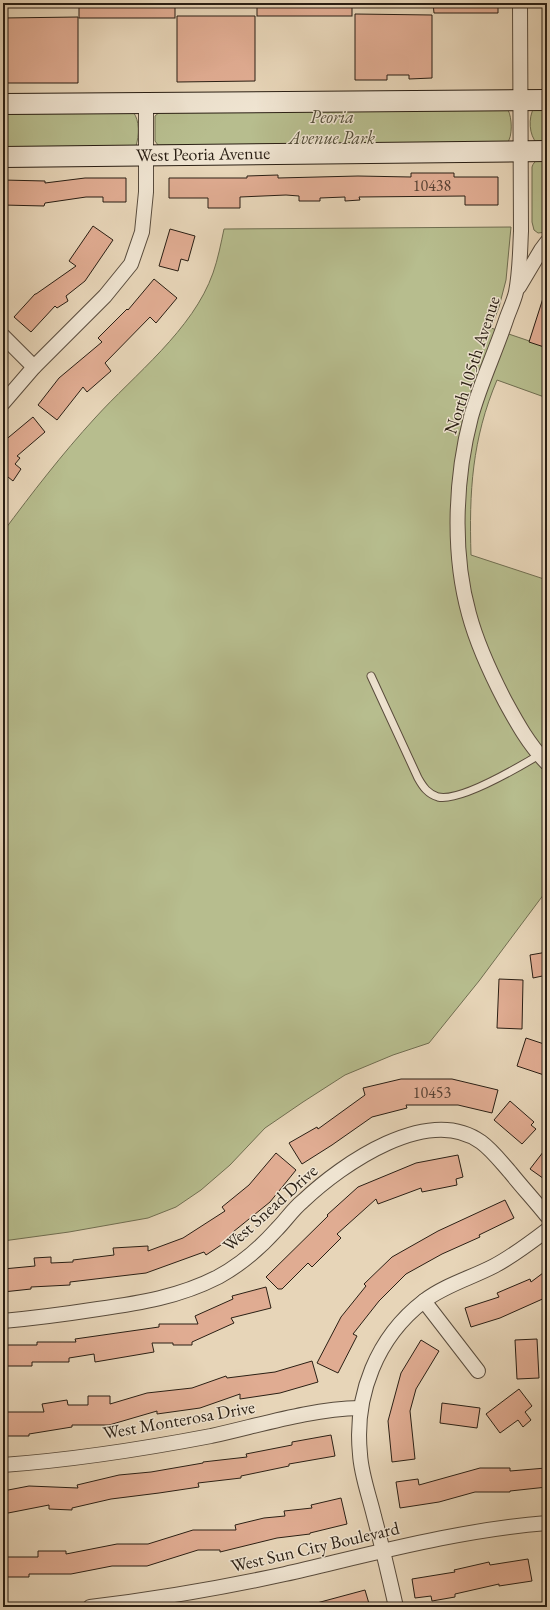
<svg xmlns="http://www.w3.org/2000/svg" width="550" height="1610" font-family="'EB Garamond',serif">
<style>
.green{fill:#b7bd8e;stroke:#706e51}
.building{fill:#e0ac92;stroke:#2a1f14}
.lines{fill:none;stroke-linecap:round;stroke-linejoin:round}
.lane-casing{stroke:#594c3d;stroke-width:9}
.street-casing{stroke:#594c3d;stroke-width:16}
.secondary-casing{stroke:#2a1f14;stroke-width:22}
.lane{stroke:#efe4d1;stroke-width:7}
.street{stroke:#efe4d1;stroke-width:14}
.secondary{stroke:#efe4d1;stroke-width:20}
.labels{text-anchor:middle;stroke-width:3;stroke-linejoin:round;paint-order:stroke}
.number-label{font-size:16px;fill:#584234}
.park-label{font-size:18px;font-style:italic;fill:#544e39;stroke:#efe4d1}
.street-label{font-size:18px;fill:#2a1f14;stroke:#efe4d1}
</style>
<rect width="100%" height="100%" fill="#e7d5b8"/>
<filter id="stains"><feTurbulence type="fractalNoise" baseFrequency=".005" numOctaves="4"/><feColorMatrix values="0 0 0 0 .2 0 0 0 0 .09 0 0 0 0 .02 0 0 0 .5 -.17"/></filter>
<radialGradient id="worn" r=".72"><stop offset=".6" stop-color="#630" stop-opacity="0"/><stop offset="1" stop-color="#630" stop-opacity=".3"/></radialGradient>
<g class="green">
<path d="M547,105V145L537,143C529,136 528,117 534,108Z"/>
<path d="M508,110C512,117 513,137 507,143L158,145L155,141V116L161,111Z"/>
<path d="M3,111L133,112C140,120 139,136 136,146L3,151Z"/>
<path d="M547,158V232L538,233L534,230L532,222V167C534,160 540,159 547,158Z"/>
<path d="M511,227L506,280L499,307L491,328L547,347V398L497,380C472,439 469,492 471,555L547,580V890L479,981L429,1043L393,1055L345,1075L303,1102L265,1128L230,1165L201,1190L176,1207L148,1218L69,1232L3,1241V532C32,493 62,454 95,418C134,375 193,330 213,273C218,259 221,243 224,229Z"/>
</g>
<g class="building">
<rect x="79" y="3" width="96" height="15"/>
<rect x="257" y="3" width="95" height="13"/>
<polygon points="433,3 498,3 498,13 434,13"/>
<polygon points="355,14 432,15 432,78 409,79 409,75 387,75 387,80 355,80"/>
<polygon points="177,16 255,16 255,81 177,82"/>
<polygon points="78,17 78,83 3,83 3,18"/>
<polygon points="411,173 454,173 454,177 498,177 498,205 465,205 465,196 359,197 360,200 345,201 345,197 320,198 320,201 299,201 299,196 286,195 240,197 240,208 208,208 208,198 169,198 169,178 247,178 247,176 278,175 278,178 358,176 411,177"/>
<polygon points="85,178 126,178 126,202 103,202 103,197 86,197 45,203 44,206 3,205 3,180 45,181 45,183"/>
<polygon points="93,226 113,240 85,281 66,296 68,301 57,308 55,306 31,332 14,317 35,294 36,294 76,266 69,261"/>
<polygon points="170,229 195,236 188,261 181,259 178,271 159,266"/>
<polygon points="154,279 177,298 156,323 150,317 105,363 111,371 87,392 83,387 57,420 38,405 59,378 102,342 98,338 127,309 128,310"/>
<polygon points="545,292 547,293 547,348 529,342"/>
<polygon points="33,417 45,432 17,456 20,458 15,464 21,469 13,481 3,473 3,442"/>
<polygon points="547,952 547,975 533,978 530,955"/>
<polygon points="499,979 523,980 522,1029 497,1028"/>
<polygon points="526,1038 547,1045 547,1076 517,1066"/>
<polygon points="401,1079 452,1079 498,1090 492,1113 458,1105 406,1105 407,1108 372,1117 332,1145 302,1164 289,1143 317,1127 318,1129 365,1095 363,1088"/>
<polygon points="510,1101 534,1122 531,1125 536,1129 522,1144 494,1120"/>
<polygon points="547,1147 547,1181 530,1169"/>
<polygon points="276,1153 296,1170 270,1202 233,1232 236,1235 206,1255 204,1252 146,1273 70,1282 70,1285 31,1287 31,1289 3,1292 3,1269 35,1266 34,1258 51,1257 51,1263 73,1262 73,1260 114,1255 113,1248 148,1246 148,1251 183,1238 225,1211 222,1207 249,1185"/>
<polygon points="458,1155 463,1177 456,1179 457,1185 422,1192 421,1188 378,1204 376,1199 337,1234 341,1238 312,1267 308,1263 282,1289 278,1289 266,1277 328,1216 327,1215 358,1187 416,1163"/>
<polygon points="505,1200 514,1218 479,1235 480,1237 442,1254 406,1274 379,1301 353,1334 357,1336 338,1373 317,1363 341,1317 366,1286 364,1284 392,1257 438,1231"/>
<polygon points="547,1270 547,1297 500,1318 471,1327 465,1308 499,1297 497,1293 530,1279 531,1282"/>
<polygon points="266,1287 271,1308 231,1318 234,1323 192,1342 192,1345 173,1345 173,1343 152,1343 154,1352 95,1362 94,1354 69,1358 69,1362 32,1362 32,1366 3,1366 3,1345 37,1345 37,1342 76,1342 75,1339 159,1327 159,1324 198,1324 195,1316 233,1299 232,1296"/>
<polygon points="537,1339 539,1378 517,1379 515,1340"/>
<polygon points="421,1340 439,1351 416,1389 410,1411 415,1459 392,1462 388,1421 401,1373"/>
<polygon points="312,1361 318,1382 280,1393 240,1399 240,1394 200,1408 157,1414 157,1411 109,1425 72,1425 72,1427 29,1434 29,1436 3,1436 3,1412 44,1412 42,1404 67,1400 68,1405 88,1405 88,1396 110,1396 110,1404 147,1393 192,1388 226,1376 227,1378 275,1372"/>
<polygon points="519,1389 532,1406 525,1412 531,1420 523,1427 518,1420 500,1433 486,1414"/>
<polygon points="442,1403 480,1408 477,1428 440,1423"/>
<polygon points="331,1435 335,1456 289,1464 289,1466 241,1476 241,1478 198,1483 199,1487 159,1493 111,1499 72,1508 72,1510 49,1509 49,1505 3,1514 3,1491 29,1486 78,1488 77,1485 119,1475 151,1472 203,1463 203,1462 247,1457 246,1454 292,1445 292,1442"/>
<polygon points="480,1468 510,1468 510,1471 546,1468 547,1487 510,1491 510,1492 475,1492 439,1502 400,1508 396,1482 418,1479 419,1485"/>
<polygon points="341,1498 347,1524 310,1533 310,1534 277,1538 220,1552 220,1550 198,1550 147,1566 112,1566 71,1574 29,1574 29,1577 3,1577 3,1557 38,1557 38,1551 66,1551 66,1554 117,1544 148,1544 193,1530 236,1530 235,1525 264,1518 285,1516 284,1511 312,1508 311,1505"/>
<polygon points="528,1559 532,1581 499,1586 499,1584 455,1594 455,1597 432,1601 431,1596 415,1598 412,1579 455,1572 454,1570 489,1562 490,1565"/>
<polygon points="365,1590 370,1607 313,1607 313,1604"/>
</g>
<g class="lines">
<defs>
<path id="lane" d="M371,676L418,778C423,787 428,794 438,797C460,802 519,767 539,755"/>
<g id="street">
<path d="M520,3L521,231C520,251 520,272 516,292C514,301 509,311 506,320C495,353 480,384 471,417C455,478 452,553 469,614C477,644 491,674 505,701C517,723 529,745 547,763"/>
<polyline points="519,287 541,250 547,242"/>
<polyline points="3,336 34,367"/>
<polyline points="3,403 34,367 105,296 131,264 142,232 146,192 146,102"/>
<polyline points="424,1301 478,1371"/>
<path d="M3,1321C35,1318 66,1314 98,1309C140,1303 179,1297 218,1277C240,1265 260,1248 277,1229C286,1220 293,1209 303,1201C342,1164 428,1104 481,1142C492,1150 501,1162 510,1172C522,1187 535,1201 547,1216"/>
<path d="M3,1465C72,1460 143,1449 211,1436C261,1425 310,1409 360,1408"/>
<path d="M90,1607C156,1599 221,1588 285,1574C372,1554 458,1530 547,1523"/>
<path d="M396,1607C389,1576 382,1546 374,1516C369,1495 361,1474 360,1454C354,1395 377,1337 424,1301C445,1285 471,1278 494,1266C513,1256 530,1243 547,1230"/>
</g>
<g id="secondary">
<polyline points="3,104 547,100"/>
<polyline points="3,157 547,151"/>
</g>
</defs>
<use href="#lane" class="lane-casing"/>
<use href="#street" class="street-casing"/>
<use href="#secondary" class="secondary-casing"/>
<use href="#lane" class="lane"/>
<use href="#street" class="street"/>
<use href="#secondary" class="secondary"/>
</g>
<g class="labels">
<g class="number-label">
<text x="432" y="191">10438</text>
<text x="432" y="1098">10453</text>
</g>
<g class="park-label">
<text x="332" y="123">Peoria<tspan x="332" dy="21">Avenue Park</tspan></text>
</g>
<g class="street-label">
<text transform="translate(203 154) rotate(-1)" y="6">West Peoria Avenue</text>
<text transform="translate(472 365) rotate(-72)" y="6">North 105th Avenue</text>
<text transform="translate(270 1208) rotate(-42)" y="6">West Snead Drive</text>
<text transform="translate(179 1420) rotate(-10)" y="6">West Monterosa Drive</text>
<text transform="translate(315 1547) rotate(-13)" y="6">West Sun City Boulevard</text>
</g>
</g>
<rect width="550" height="1610" fill="none" stroke="#e7d5b8" stroke-width="16"/>
<rect x="4" y="4" width="542" height="1602" fill="none" stroke="#2a1f14" stroke-width="2"/>
<rect x="8" y="8" width="534" height="1594" fill="none" stroke="#2a1f14"/>
<rect width="100%" height="100%" filter="url(#stains)"/>
<rect width="100%" height="100%" fill="url(#worn)"/>
</svg>
